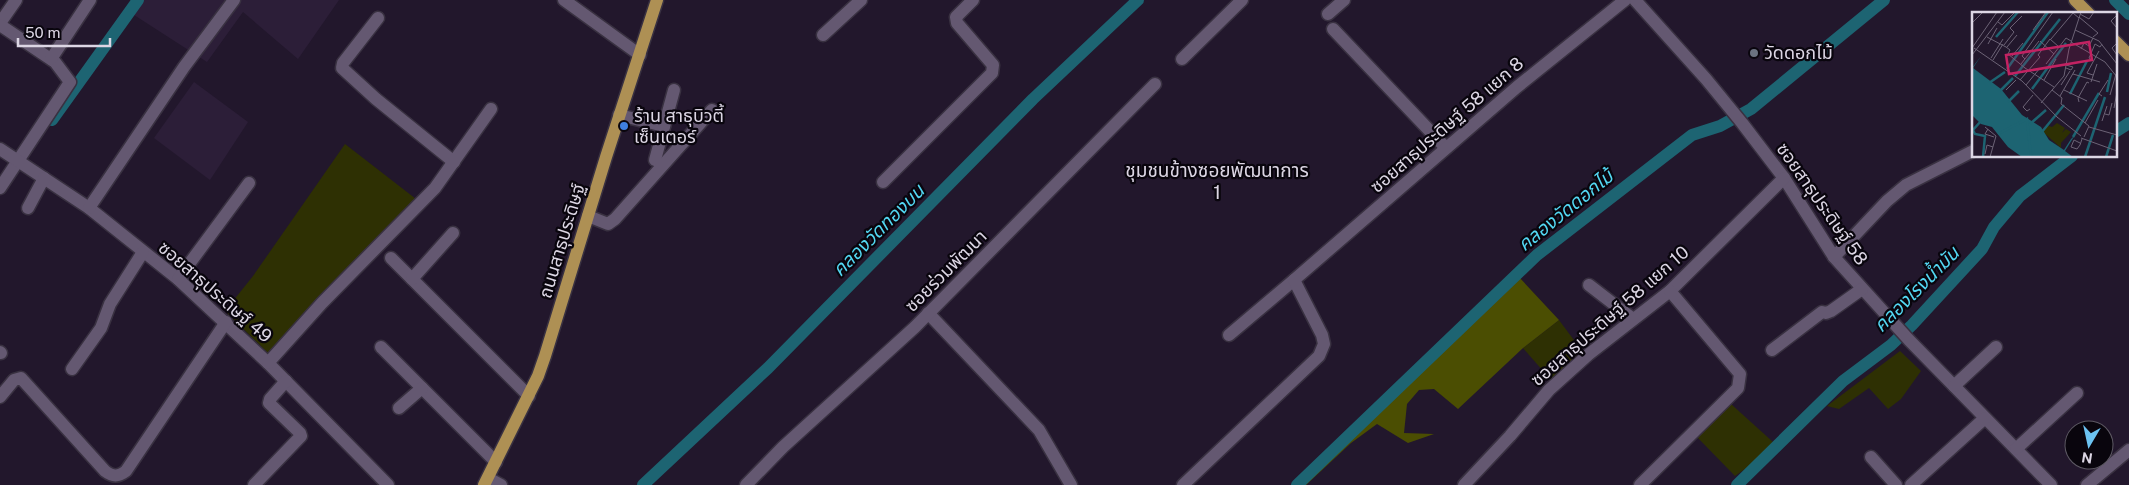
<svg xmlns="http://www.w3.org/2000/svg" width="2129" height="485" font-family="'Public Sans','Noto Sans Thai',sans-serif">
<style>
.built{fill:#2c1e38}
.green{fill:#2e3003}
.forest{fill:#4b4e02}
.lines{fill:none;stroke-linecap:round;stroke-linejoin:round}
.canal{stroke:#1d6472;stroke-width:12}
.minor-casing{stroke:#393141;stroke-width:15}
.major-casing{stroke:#393141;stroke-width:15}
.minor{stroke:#645871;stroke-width:12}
.major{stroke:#ae9054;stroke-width:12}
.worship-dot{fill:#6b7280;stroke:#09050d;stroke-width:2}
.shop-dot{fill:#3f7fe0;stroke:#09050d;stroke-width:2}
.labels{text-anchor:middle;stroke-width:4.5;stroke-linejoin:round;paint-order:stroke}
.poi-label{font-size:18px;fill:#dcd6e4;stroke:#09050d;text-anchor:start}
.street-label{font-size:18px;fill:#dcd6e4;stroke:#09050d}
.neighbourhood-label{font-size:19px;fill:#dcd6e4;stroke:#09050d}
.water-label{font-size:19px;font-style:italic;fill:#53d7f2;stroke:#09050d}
.inset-river{fill:none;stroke:#1d6472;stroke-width:2.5}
.inset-road{fill:none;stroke:#6c6376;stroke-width:1}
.view{fill:#c32262;fill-opacity:0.15;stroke:#c32262;stroke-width:2.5}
.inset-edge{fill:none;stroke:#dcd6e4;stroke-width:2.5}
</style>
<rect width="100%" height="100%" fill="#22172c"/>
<g class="built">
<polygon points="140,0 339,0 298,59 243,12 207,62 131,13"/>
<polygon points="194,82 248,122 210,180 154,138"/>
</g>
<g class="green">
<polygon points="345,144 416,199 269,354 225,311 253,276"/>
<polygon points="1559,320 1582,351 1551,380 1523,348"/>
<polygon points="1900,351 1921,371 1901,399 1888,409 1869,388 1839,409 1827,406"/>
<polygon points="1731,404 1773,442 1752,464 1735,476 1697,437"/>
</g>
<polygon class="forest" points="1519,277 1559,320 1523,348 1458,409 1434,389 1419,390 1407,404 1404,433 1434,434 1408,443 1377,424 1351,443 1306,485 1292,485"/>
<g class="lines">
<g class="canal">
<polyline points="2115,0 2129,14"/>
<polyline points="52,120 138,0"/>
<polyline points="2115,132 2129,123"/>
<polyline points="643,485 768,368 1033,99 1138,0"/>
<polyline points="1297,485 1537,255 1692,135 1720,126 1751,109 1884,0"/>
<polyline points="1737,485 1843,381 1891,345 1912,325 1982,249 1994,227 2020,196 2072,156"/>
</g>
<defs>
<g id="minor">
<polyline points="564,0 640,55"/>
<polyline points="1635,0 1706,79 1742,123 1784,178 1834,257 1909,340 2051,485"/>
<polyline points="1328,14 1344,0"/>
<polyline points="378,18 343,63 342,68 376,99 454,162"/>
<polyline points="0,23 16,0"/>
<polyline points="0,25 55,62 70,82 0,188"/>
<polyline points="1333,29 1446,148"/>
<polyline points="823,35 861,0"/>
<polyline points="51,59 90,0"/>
<polyline points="1182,59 1242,0"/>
<polyline points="619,115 664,126"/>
<polyline points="0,149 89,208 178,279 268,363 388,485"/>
<polyline points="655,160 674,90"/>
<polyline points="883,182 992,73 993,65 957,23 956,17 973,0"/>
<polyline points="28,208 44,178"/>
<polyline points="89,208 184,67 234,0"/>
<polyline points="588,216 608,224 615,219 712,110"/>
<polyline points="1834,257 1887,201 1906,185 1973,151"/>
<polyline points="391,258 529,396"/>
<polyline points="178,279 249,183"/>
<polyline points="412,279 453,233"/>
<polyline points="1589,285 1633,319"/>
<polyline points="928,313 1039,430 1071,485"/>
<polyline points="1229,335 1294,280"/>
<polyline points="381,347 496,462"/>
<polyline points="1772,350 1822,312 1826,313 1831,311 1862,289"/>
<polyline points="0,352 1,353"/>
<polyline points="268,363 322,303 435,188 491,109"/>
<polyline points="72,369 101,328 110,304 143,252"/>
<polyline points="1954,386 1996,347"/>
<path d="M0,397L14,380L21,378L105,471C113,477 118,477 126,471L226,322"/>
<polyline points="399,408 422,388"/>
<polyline points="2016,449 2077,393"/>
<polyline points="1871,457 1896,485"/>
<polyline points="488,478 501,485"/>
<polyline points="254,485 301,436 300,433 269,403 270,399 286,381"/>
<polyline points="746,485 783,447 915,327 1155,84"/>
<polyline points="1183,485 1319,356 1324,344 1322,335 1294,280 1517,87 1625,0"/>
<polyline points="1464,485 1510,436 1549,390 1589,354 1670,291 1784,178"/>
<polyline points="1640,485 1738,388 1740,374 1670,291"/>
<polyline points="1911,485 1985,418"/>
<polyline points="2087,485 2129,450"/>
</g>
<g id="major">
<polyline points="2075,0 2089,14"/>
<polyline points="2115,41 2129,55"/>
<polyline points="484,485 538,376 545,356 606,157 657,0"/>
</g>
</defs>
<use href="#minor" class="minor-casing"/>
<use href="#major" class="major-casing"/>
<use href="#minor" class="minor"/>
<use href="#major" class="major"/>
</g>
<circle class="worship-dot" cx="1754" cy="53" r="5"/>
<circle class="shop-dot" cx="624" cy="126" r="5"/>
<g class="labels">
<g class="poi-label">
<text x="1764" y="59">วัดดอกไม้</text>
<text x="634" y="122">ร้าน สาธุบิวตี้<tspan x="634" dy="21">เซ็นเตอร์</tspan></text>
</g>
<g class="street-label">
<text transform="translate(1447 125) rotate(-41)" y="6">ซอยสาธุประดิษฐ์ 58 แยก 8</text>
<text transform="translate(1822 204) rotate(55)" y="6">ซอยสาธุประดิษฐ์ 58</text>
<text transform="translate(562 241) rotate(-73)" y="6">ถนนสาธุประดิษฐ์</text>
<text transform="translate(946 271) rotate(-45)" y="6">ซอยร่วมพัฒนา</text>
<text transform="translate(215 292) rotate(41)" y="6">ซอยสาธุประดิษฐ์ 49</text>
<text transform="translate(1610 316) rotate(-41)" y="6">ซอยสาธุประดิษฐ์ 58 แยก 10</text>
</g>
<g class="neighbourhood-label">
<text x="1217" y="177">ชุมชนข้างซอยพัฒนาการ<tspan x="1217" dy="22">1</tspan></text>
</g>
<g class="water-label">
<text transform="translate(1565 210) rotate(-39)" y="7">คลองวัดดอกไม้</text>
<text transform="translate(878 230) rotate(-45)" y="7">คลองวัดทองบน</text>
<text transform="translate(1916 289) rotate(-45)" y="7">คลองโรงน้ำมัน</text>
</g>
</g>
<g transform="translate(1972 12)">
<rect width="145" height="145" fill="#22172c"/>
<path d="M85,111L93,116L90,121L94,117L99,120L89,131V136L71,120L74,113L80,115Z" fill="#2e3003"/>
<path d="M9,44L1,56L29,77L50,103L69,115L77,128L92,138L99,127L103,123L93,139L101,145H50L36,135L20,115L9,112L0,103V56Z" fill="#1d6472"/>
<path class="inset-river" d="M24,25L46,0M35,57L76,0M43,64L88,7M17,71L33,60M60,77L94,31M28,79L41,66M135,80L139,61M98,82L115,49M36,90L47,79M9,109L1,118L3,122L13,124L11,145M58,112L74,98M69,121L92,93M26,122L55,107L59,145M101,125L127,81M113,145L133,85M134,145L141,123"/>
<path class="inset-road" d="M108,2L117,7L122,0M145,3L139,9L145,16M107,5L126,21L121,25M26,10L30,13L43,0M0,11L11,0M61,18L74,0M103,18L127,29L145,52M15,25L34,35L38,38L36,42L53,56L82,75M79,27L101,1L107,6M68,29L82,42M99,30L133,50L145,65M145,31L140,36L145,43M16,32L25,16M32,33L42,20L38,16L50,4M35,35L45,23M0,36L25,0M2,36L50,69L86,106M109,37L112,31L117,34L121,26M0,43L33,0M40,44L51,31M19,46L31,27M53,47L50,44L81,0M21,48L31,32M120,48L117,46L123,32L128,35L130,32M49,52L67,29M74,52L94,26L99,29M94,56L99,58L101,55L94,53M101,62L128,70M121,63L115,61L127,39M48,68L68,45L66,43L78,27L87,35M72,68L84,47M42,70L34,78L44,68M119,70L125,52M54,73L68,56M89,73L98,59M80,78L90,86L89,92L117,114L112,125M92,78L115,89M138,83L144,62M88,84L103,58M130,84L127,82L136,68M107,90L106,86L115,70L117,71M69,91L92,64L97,37L109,0M142,96L145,80M58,97L55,99L51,95L61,83M133,102L137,103L140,91M85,105L109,124M130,109L135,94M113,111L126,88M13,115L24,124L18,145M117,115L145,123M16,117L13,122L22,125M109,126L145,139M108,131L102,128L99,135L105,137L108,133L110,127M13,142L15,133L21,135"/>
<path class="view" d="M117,30L120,48L37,62L34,43Z"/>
<rect width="145" height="145" class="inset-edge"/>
</g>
<g transform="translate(2089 445) rotate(189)"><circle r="24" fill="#09050d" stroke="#5d5963"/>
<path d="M0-4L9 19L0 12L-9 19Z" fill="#6cc3f2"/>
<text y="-8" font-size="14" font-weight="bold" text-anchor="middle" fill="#dcd6e4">N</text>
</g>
<path d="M18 38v8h92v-8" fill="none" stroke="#dcd6e4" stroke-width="2.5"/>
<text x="25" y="38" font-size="15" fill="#dcd6e4" stroke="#09050d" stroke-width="4" paint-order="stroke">50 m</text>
</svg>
